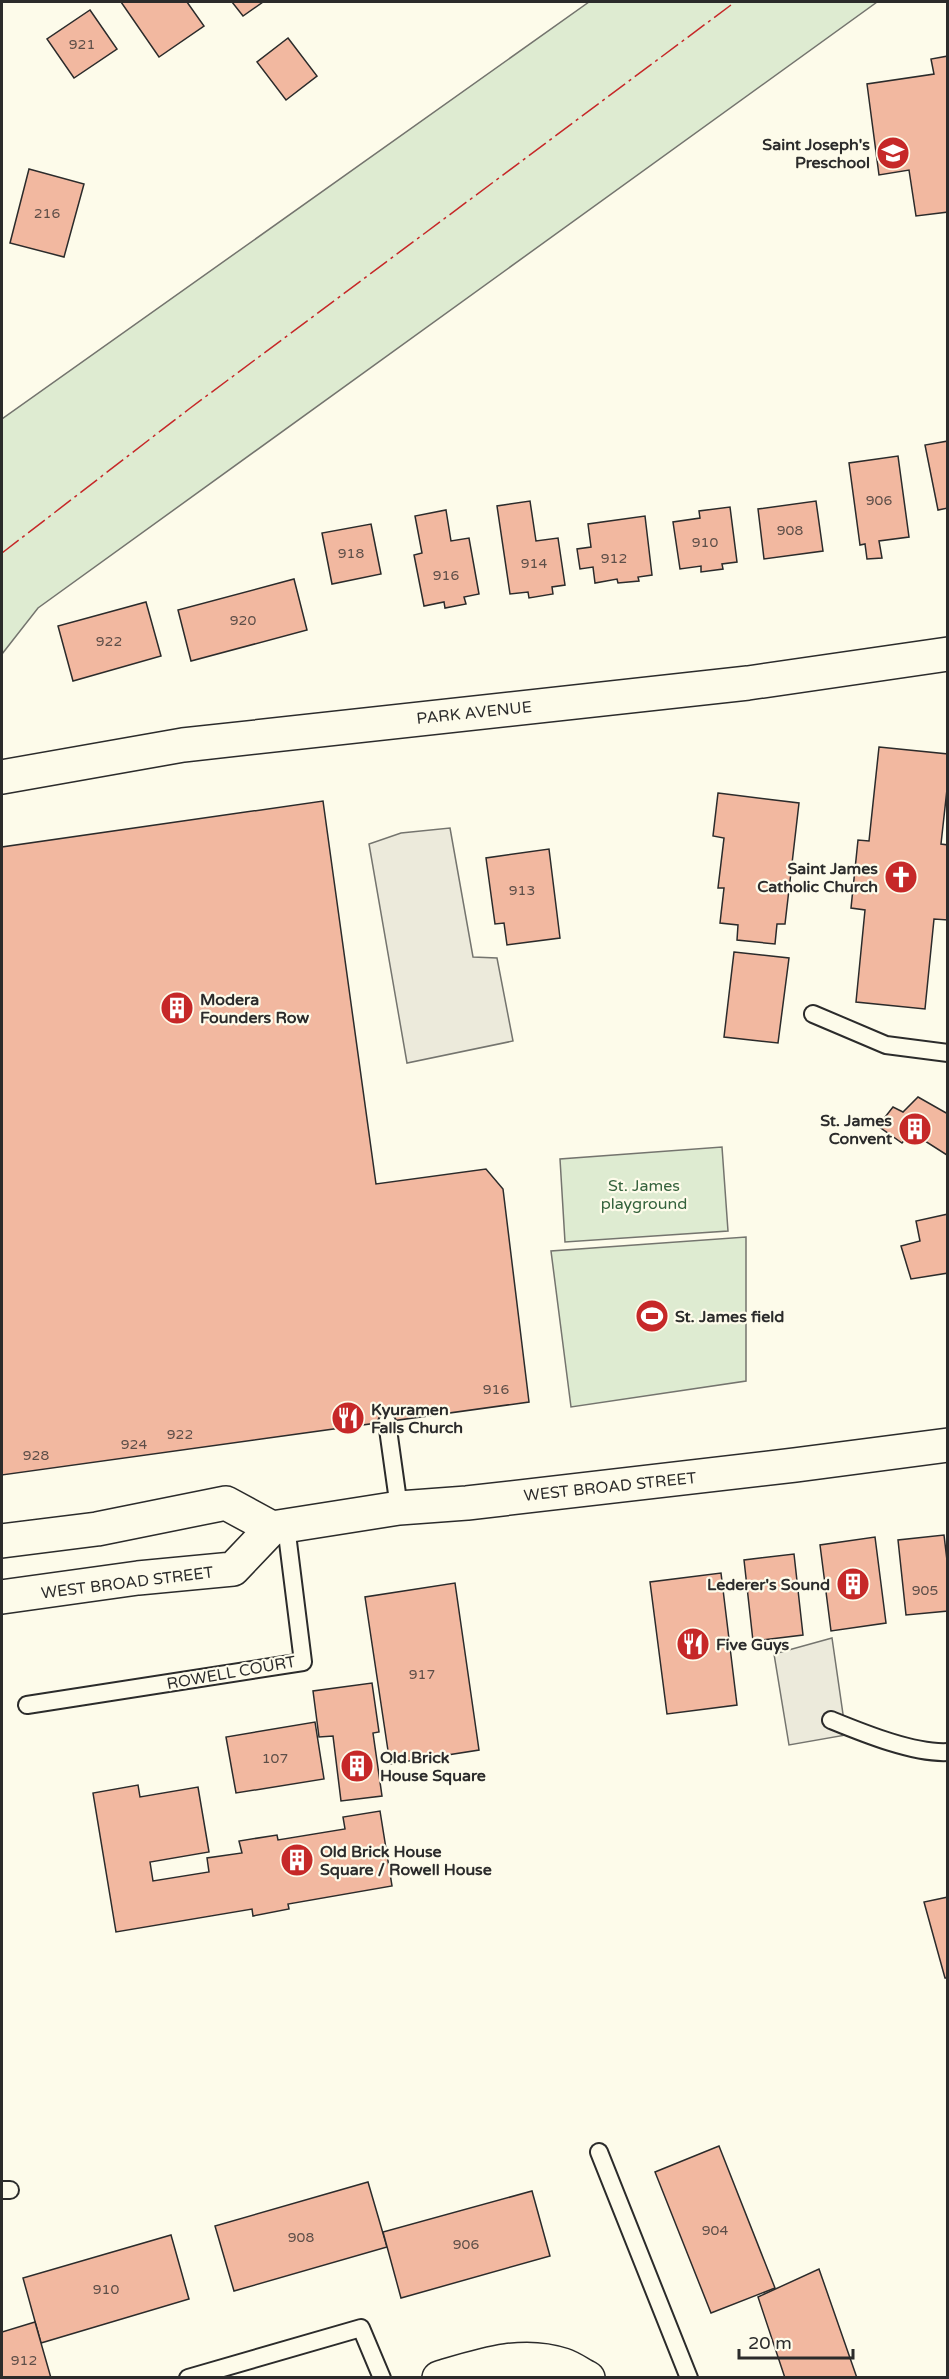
<svg xmlns="http://www.w3.org/2000/svg" width="949" height="2379" font-family="'Varela Round',sans-serif">
<style>
.green{fill:#deebd1;stroke:#74746e;stroke-width:1.5}
.parking{fill:#eceadb;stroke:#74746e;stroke-width:1.5}
.building{fill:#f2b8a0;stroke:#2b2b2b;stroke-width:1.5}
.lines{fill:none;stroke-linecap:round;stroke-linejoin:round}
.lane-casing{stroke:#2b2b2b;stroke-width:20}
.street-casing{stroke:#2b2b2b;stroke-width:36}
.primary-casing{stroke:#2b2b2b;stroke-width:36}
.lane{stroke:#fdfbea;stroke-width:16}
.street{stroke:#fdfbea;stroke-width:33}
.primary{stroke:#fdfbea;stroke-width:33}
.power{stroke:#c62828;stroke-width:1.5;stroke-dasharray:21 4.5 3 4.5;stroke-linecap:butt}
.labels{text-anchor:middle;stroke-width:4.5;stroke-linejoin:round;paint-order:stroke}
.number-label{font-size:14px;fill:#5d4e48}
.poi-label{font-size:16px;font-weight:bold;fill:#2b2b2b;stroke:#fdfbea;text-anchor:start}
.street-label{font-size:16px;fill:#2b2b2b;stroke:#fdfbea}
.park-label{font-size:16px;fill:#34623c;stroke:#fdfbea}
</style>
<rect width="100%" height="100%" fill="#fdfbea"/>
<g class="green">
<polygon points="589,2 877,2 38,608 2,654 2,419"/>
<polygon points="722,1147 728,1231 565,1242 560,1159"/>
<polygon points="746,1237 746,1381 571,1407 551,1251"/>
</g>
<g class="parking">
<polygon points="450,828 473,957 497,958 513,1041 407,1063 369,844 401,833"/>
<polygon points="832,1638 846,1735 789,1745 774,1654"/>
</g>
<g class="building">
<polygon points="121,2 187,2 204,26 159,57"/>
<polygon points="232,2 263,2 243,16"/>
<polygon points="90,10 117,49 74,78 47,39"/>
<polygon points="288,38 317,76 286,100 257,62"/>
<polygon points="948,56 948,212 916,216 909,170 879,175 867,84 934,74 931,59"/>
<polygon points="29,169 84,184 64,257 10,243"/>
<polygon points="948,441 948,508 938,510 925,445"/>
<polygon points="898,456 909,537 879,541 882,558 867,559 865,544 860,545 849,463"/>
<polygon points="530,501 536,541 558,538 565,585 552,587 553,594 529,598 528,592 510,594 497,506"/>
<polygon points="816,501 823,551 764,559 758,509"/>
<polygon points="730,507 737,562 722,564 723,569 701,572 701,566 680,569 673,522 700,518 699,511"/>
<polygon points="446,510 451,541 469,538 479,594 464,597 466,604 445,608 444,602 424,606 414,555 422,553 415,516"/>
<polygon points="645,516 652,575 638,577 639,581 618,583 617,579 595,583 593,567 580,569 577,549 591,547 588,524"/>
<polygon points="371,524 381,574 332,584 322,533"/>
<polygon points="294,579 307,630 191,661 178,610"/>
<polygon points="146,602 161,656 73,681 58,626"/>
<polygon points="879,747 948,754 948,780 941,844 948,845 948,920 934,919 925,1009 856,1002 865,910 851,908 858,840 869,841"/>
<polygon points="718,793 799,803 785,924 777,924 775,944 737,940 738,925 720,923 724,888 718,888 724,838 713,836"/>
<polygon points="323,801 376,1184 486,1169 503,1189 529,1402 2,1475 2,847"/>
<polygon points="549,849 560,938 507,945 504,923 495,924 486,858"/>
<polygon points="734,952 789,958 778,1043 724,1037"/>
<polygon points="918,1097 948,1114 948,1161 947,1155 911,1132 902,1143 878,1126 893,1107 903,1112"/>
<polygon points="948,1214 948,1273 911,1279 901,1246 920,1241 916,1221"/>
<polygon points="944,1535 948,1569 948,1611 906,1615 898,1540"/>
<polygon points="875,1537 886,1623 831,1631 820,1545"/>
<polygon points="794,1554 803,1635 753,1641 744,1560"/>
<polygon points="721,1573 737,1705 667,1714 650,1582"/>
<polygon points="455,1583 479,1750 390,1764 365,1597"/>
<polygon points="372,1683 379,1732 373,1733 382,1796 341,1801 333,1736 319,1737 313,1691"/>
<polygon points="315,1722 324,1779 236,1793 226,1737"/>
<polygon points="138,1785 140,1797 198,1787 209,1852 150,1862 153,1881 209,1872 207,1858 242,1853 239,1841 277,1835 278,1840 345,1829 343,1817 380,1811 392,1886 288,1904 289,1909 253,1916 252,1909 116,1932 93,1793"/>
<polygon points="948,1897 948,1978 945,1978 924,1902"/>
<polygon points="719,2146 775,2288 711,2313 655,2172"/>
<polygon points="368,2182 387,2247 234,2291 215,2226"/>
<polygon points="532,2191 550,2256 401,2298 383,2232"/>
<polygon points="171,2235 189,2299 41,2343 23,2278"/>
<polygon points="819,2269 857,2378 785,2378 758,2297"/>
<polygon points="35,2322 51,2378 2,2378 2,2332"/>
</g>
<g class="lines">
<defs>
<g id="lane">
<polyline points="813,1014 886,1045 948,1053"/>
<polyline points="387,1422 399,1508"/>
<polyline points="27,1705 303,1662 286,1526"/>
<path d="M831,1720C863,1733 914,1754 948,1752"/>
<polyline points="599,2152 689,2378"/>
<polyline points="2,2190 10,2190"/>
<polyline points="188,2378 361,2328 382,2378"/>
</g>
<g id="street">
<polyline points="2,777 183,745 748,683 948,654"/>
<path d="M439,2378C480,2366 521,2351 563,2365C572,2368 580,2374 588,2378"/>
</g>
<g id="primary">
<polyline points="2,1541 97,1529 226,1503 272,1528 399,1508 467,1503 795,1465 948,1445"/>
<polyline points="2,1597 138,1578 233,1569 272,1528"/>
</g>
</defs>
<use href="#lane" class="lane-casing"/>
<use href="#street" class="street-casing"/>
<use href="#primary" class="primary-casing"/>
<use href="#lane" class="lane"/>
<use href="#street" class="street"/>
<use href="#primary" class="primary"/>
<polyline class="power" points="2,553 189,409 735,2"/>
</g>
<defs>
<symbol id="school-disc" viewBox="-11 -11 22 22"><circle r="9.5" fill="#c62828" stroke="#fdfbea"/><path d="M0-5L7-2L0 1L-7-2ZM-4 1L0 2.5L4 1V4Q0 6-4 4Z" fill="#fff"/></symbol>
<symbol id="church-disc" viewBox="-11 -11 22 22"><circle r="9.5" fill="#c62828" stroke="#fdfbea"/><path d="M-1.2-6h2.4v3.5h3.3v2.4h-3.3V6h-2.4V-.1h-3.3v-2.4h3.3Z" fill="#fff"/></symbol>
<symbol id="building-disc" viewBox="-11 -11 22 22"><circle r="9.5" fill="#c62828" stroke="#fdfbea"/><path d="M-4-6H4V6H1V3H-1V6H-4ZM-2.5-4.3h1.7v1.8h-1.7ZM.8-4.3h1.7v1.8H.8ZM-2.5-1h1.7V.8h-1.7ZM.8-1h1.7V.8H.8Z" fill="#fff"/></symbol>
<symbol id="stadium-disc" viewBox="-11 -11 22 22"><circle r="9.5" fill="#c62828" stroke="#fdfbea"/><path d="M0-5a6.5 5 0 1 0 0 10a6.5 5 0 1 0 0-10ZM-3.5-1.8h7v3.6h-7Z" fill="#fff"/></symbol>
<symbol id="restaurant-disc" viewBox="-11 -11 22 22"><circle r="9.5" fill="#c62828" stroke="#fdfbea"/><path d="M-5-6h1v4h1v-4h1v4h1v-4h1v5L-1.5 .5V6h-2V.5L-5-1ZM5-6V6H3V1.5H1.5Q1.5-4 5-6Z" fill="#fff"/></symbol>
</defs>
<g fill-rule="evenodd">
<use href="#school-disc" x="874" y="134" width="38" height="38"/>
<use href="#church-disc" x="882" y="858" width="38" height="38"/>
<use href="#building-disc" x="158" y="989" width="38" height="38"/>
<use href="#building-disc" x="896" y="1110" width="38" height="38"/>
<use href="#stadium-disc" x="633" y="1297" width="38" height="38"/>
<use href="#restaurant-disc" x="329" y="1399" width="38" height="38"/>
<use href="#building-disc" x="834" y="1565" width="38" height="38"/>
<use href="#restaurant-disc" x="674" y="1625" width="38" height="38"/>
<use href="#building-disc" x="338" y="1747" width="38" height="38"/>
<use href="#building-disc" x="278" y="1841" width="38" height="38"/>
</g>
<g class="labels">
<g class="number-label">
<text x="82" y="49">921</text>
<text x="47" y="218">216</text>
<text x="879" y="505">906</text>
<text x="790" y="535">908</text>
<text x="705" y="547">910</text>
<text x="351" y="558">918</text>
<text x="614" y="563">912</text>
<text x="534" y="568">914</text>
<text x="446" y="580">916</text>
<text x="243" y="625">920</text>
<text x="109" y="646">922</text>
<text x="522" y="895">913</text>
<text x="496" y="1394">916</text>
<text x="180" y="1439">922</text>
<text x="134" y="1449">924</text>
<text x="36" y="1460">928</text>
<text x="925" y="1595">905</text>
<text x="422" y="1679">917</text>
<text x="275" y="1763">107</text>
<text x="715" y="2235">904</text>
<text x="301" y="2242">908</text>
<text x="466" y="2249">906</text>
<text x="106" y="2294">910</text>
<text x="24" y="2365">912</text>
</g>
<g class="poi-label">
<text x="870" y="150" text-anchor="end">Saint Joseph's<tspan x="870" dy="18">Preschool</tspan></text>
<text x="878" y="874" text-anchor="end">Saint James<tspan x="878" dy="18">Catholic Church</tspan></text>
<text x="200" y="1005">Modera<tspan x="200" dy="18">Founders Row</tspan></text>
<text x="892" y="1126" text-anchor="end">St. James<tspan x="892" dy="18">Convent</tspan></text>
<text x="675" y="1322">St. James field</text>
<text x="371" y="1415">Kyuramen<tspan x="371" dy="18">Falls Church</tspan></text>
<text x="830" y="1590" text-anchor="end">Lederer's Sound</text>
<text x="716" y="1650">Five Guys</text>
<text x="380" y="1763">Old Brick<tspan x="380" dy="18">House Square</tspan></text>
<text x="320" y="1857">Old Brick House<tspan x="320" dy="18">Square / Rowell House</tspan></text>
</g>
<g class="street-label">
<text transform="translate(474 712) rotate(-6)" y="6">PARK AVENUE</text>
<text transform="translate(610 1486) rotate(-6)" y="6">WEST BROAD STREET</text>
<text transform="translate(127 1582) rotate(-7)" y="6">WEST BROAD STREET</text>
<text transform="translate(231 1672) rotate(-10)" y="6">ROWELL COURT</text>
</g>
<g class="park-label">
<text x="644" y="1191">St. James<tspan x="644" dy="18">playground</tspan></text>
</g>
</g>
<rect width="949" height="2379" fill="none" stroke="#2b2b2b" stroke-width="6"/>
<path d="M739 2349v9h114v-9" fill="none" stroke="#2b2b2b" stroke-width="3"/>
<text x="748" y="2349" font-size="18" fill="#2b2b2b" stroke="#fdfbea" stroke-width="4.5" paint-order="stroke">20 m</text>
</svg>
